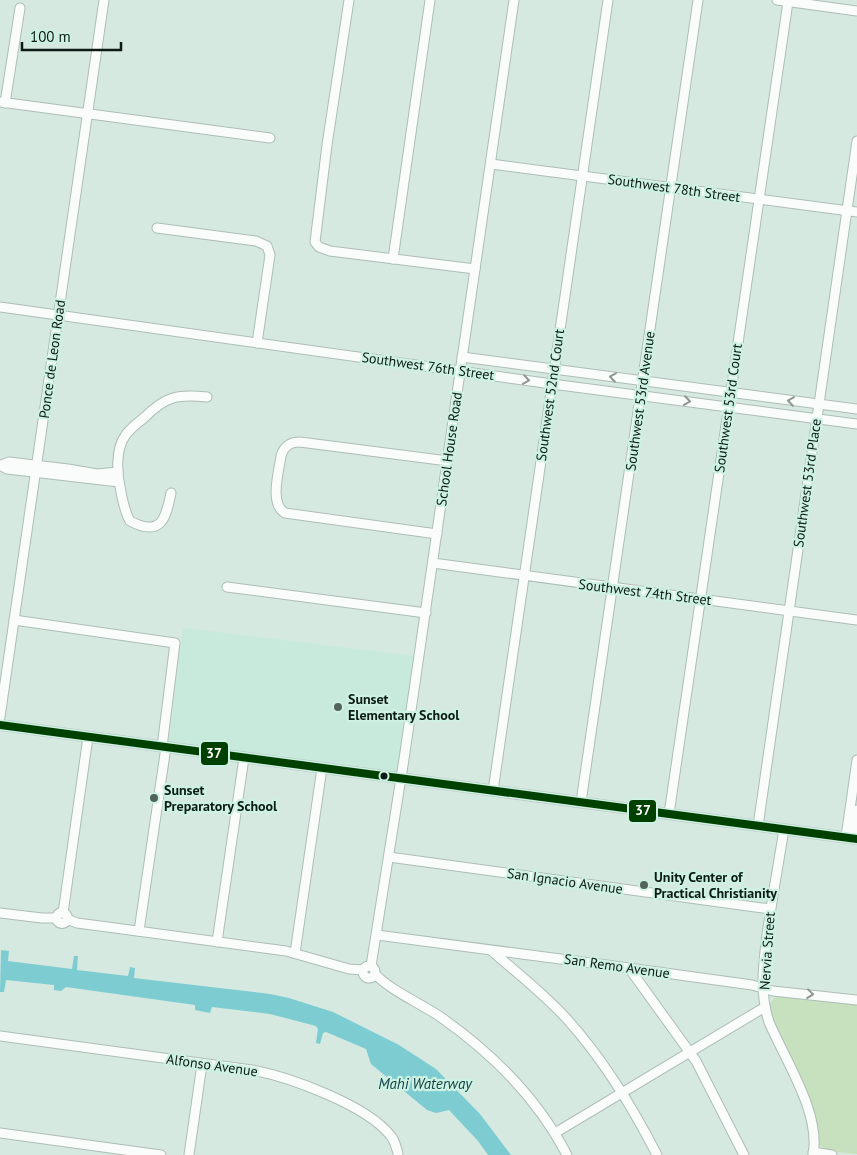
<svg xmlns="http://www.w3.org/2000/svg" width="857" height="1155" font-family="'PT Sans',sans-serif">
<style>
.built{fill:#c7eadc}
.green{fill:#c7e0bd}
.water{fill:#7dccd2}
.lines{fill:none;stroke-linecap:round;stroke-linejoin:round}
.minor-casing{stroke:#adbdb6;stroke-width:11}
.major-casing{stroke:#bbc5c2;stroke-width:12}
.minor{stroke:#f9fcfa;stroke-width:9}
.major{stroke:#dde4df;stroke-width:10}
.bus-1-casing{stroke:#cdf1e2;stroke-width:11}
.bus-1{stroke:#004000;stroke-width:8}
.oneway{stroke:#8f9793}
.poi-dot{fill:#53635d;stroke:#cdf1e2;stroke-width:2}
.bus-dot{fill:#0d1b16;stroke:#cdf1e2;stroke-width:2}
.labels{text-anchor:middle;stroke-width:4.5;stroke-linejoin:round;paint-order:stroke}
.street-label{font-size:14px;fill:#0d1b16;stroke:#cdf1e2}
.poi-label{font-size:14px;font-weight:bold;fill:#0d1b16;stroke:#cdf1e2;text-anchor:start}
.water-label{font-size:15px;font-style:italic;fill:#144449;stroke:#cdf1e2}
.line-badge{stroke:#cdf1e2;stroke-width:2}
.badge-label{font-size:14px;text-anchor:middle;font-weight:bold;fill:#fff}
</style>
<rect width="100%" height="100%" fill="#d5e9e1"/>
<polygon class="built" points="183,628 414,656 398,773 169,742"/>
<polygon class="green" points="777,995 857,1003 857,1154 828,1151 819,1145 813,1108 769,1010 769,1005"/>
<polygon class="water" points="1,950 9,951 8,961 72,969 74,956 78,956 77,970 128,976 130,967 135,968 134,978 270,994 289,998 333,1012 399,1045 436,1069 480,1114 511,1155 488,1155 478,1141 449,1110 436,1113 427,1110 371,1064 366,1049 326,1032 323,1033 320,1044 316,1043 318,1029 316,1026 270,1014 212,1007 210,1013 195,1010 195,1005 66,987 61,991 54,990 54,985 6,980 4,992 0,992"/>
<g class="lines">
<defs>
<g id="minor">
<polyline points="349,0 327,145 315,242 319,247 330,251 475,269"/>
<polyline points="777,0 857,11"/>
<polyline points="0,102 270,138"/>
<polyline points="5,103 20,8"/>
<polyline points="491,164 857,212"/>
<polyline points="157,228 256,241 267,246 270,255 257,343"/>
<polyline points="393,259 430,0"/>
<polyline points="0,307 552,384 857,424"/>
<polyline points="462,357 857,409"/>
<polyline points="0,465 7,469 119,482"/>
<polyline points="2,465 9,462 68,469 97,474 118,472"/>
<path d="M171,493C166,517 162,538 130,521C125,513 123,502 121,492C117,476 115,450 125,436C130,428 138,423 145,417C166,396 178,394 207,397"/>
<path d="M437,534L285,513C269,504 279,471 281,456C284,446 290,442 300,442L448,461"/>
<polyline points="433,563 857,620"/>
<polyline points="227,587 426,613"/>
<polyline points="14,620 175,643 162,747"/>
<polyline points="0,717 104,0"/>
<polyline points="493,791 608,0"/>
<polyline points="581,802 698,0"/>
<polyline points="669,814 788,2"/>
<polyline points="758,826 857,141"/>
<path d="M784,829C778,867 771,904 766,942C763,969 760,995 769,1022C785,1060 821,1113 813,1155"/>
<polyline points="846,837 857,760"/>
<polyline points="853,838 857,810"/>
<polyline points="389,857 770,909"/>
<circle cx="62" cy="918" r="5.5"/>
<polyline points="0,913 42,918 57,918"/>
<polyline points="63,913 88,737"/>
<polyline points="67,919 77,923 115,928 286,951 349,969 363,970"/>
<polyline points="139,931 166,747"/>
<polyline points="377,935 629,968 752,985 773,991 857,1000"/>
<polyline points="217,942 244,758"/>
<path d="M492,951C517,973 543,993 566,1018C603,1059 632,1106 657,1155"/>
<polyline points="295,953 322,768"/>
<circle cx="369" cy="972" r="6"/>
<polyline points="371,966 404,759 514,0"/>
<polyline points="629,968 696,1061 744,1155"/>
<path d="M375,974C391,991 422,1004 442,1018C493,1054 538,1099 567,1155"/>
<path d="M0,1036L252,1070C290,1077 366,1105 390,1135C395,1140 396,1147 398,1153"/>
<polyline points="0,1133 161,1155"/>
<polyline points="555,1133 765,1007"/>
<polyline points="813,1152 832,1155"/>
<polyline points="189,1155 202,1064"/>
</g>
<polyline id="major" points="0,725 857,839"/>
</defs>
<use href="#minor" class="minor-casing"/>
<use href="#major" class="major-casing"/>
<use href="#minor" class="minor"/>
<use href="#major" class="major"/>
<defs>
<polyline id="bus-1" points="0,725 857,839"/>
</defs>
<use href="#bus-1" class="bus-1-casing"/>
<use href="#bus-1" class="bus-1"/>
</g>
<defs><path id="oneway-chevron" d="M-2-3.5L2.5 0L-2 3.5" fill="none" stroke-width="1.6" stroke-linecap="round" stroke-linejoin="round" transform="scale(1.25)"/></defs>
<g class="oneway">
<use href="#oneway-chevron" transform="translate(613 377) rotate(-172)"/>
<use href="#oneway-chevron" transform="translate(526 380) rotate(9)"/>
<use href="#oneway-chevron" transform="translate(687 401) rotate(8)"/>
<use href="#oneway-chevron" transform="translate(791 401) rotate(-172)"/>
<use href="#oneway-chevron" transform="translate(810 994) rotate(6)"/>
</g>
<g class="poi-dot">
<circle cx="338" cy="707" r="5"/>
<circle cx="154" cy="798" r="5"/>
<circle cx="644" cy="885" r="5"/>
</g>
<circle class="bus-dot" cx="384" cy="776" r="4.5"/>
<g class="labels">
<g class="street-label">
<text transform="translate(674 188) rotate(8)" y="5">Southwest 78th Street</text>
<text transform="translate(52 359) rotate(-82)" y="5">Ponce de Leon Road</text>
<text transform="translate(428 366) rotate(8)" y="5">Southwest 76th Street</text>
<text transform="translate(550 395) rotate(-82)" y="5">Southwest 52nd Court</text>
<text transform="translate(640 401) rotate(-82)" y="5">Southwest 53rd Avenue</text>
<text transform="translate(728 408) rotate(-82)" y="5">Southwest 53rd Court</text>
<text transform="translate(449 449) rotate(-82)" y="5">School House Road</text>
<text transform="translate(807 483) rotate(-82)" y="5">Southwest 53rd Place</text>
<text transform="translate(645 592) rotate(7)" y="5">Southwest 74th Street</text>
<text transform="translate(565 881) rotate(8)" y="5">San Ignacio Avenue</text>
<text transform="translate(767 951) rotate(-86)" y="5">Nervia Street</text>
<text transform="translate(617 966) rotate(8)" y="5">San Remo Avenue</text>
<text transform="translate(212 1065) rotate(8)" y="5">Alfonso Avenue</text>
</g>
<g class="poi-label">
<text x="348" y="704">Sunset<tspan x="348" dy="16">Elementary School</tspan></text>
<text x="164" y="795">Sunset<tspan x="164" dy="16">Preparatory School</tspan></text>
<text x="654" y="882">Unity Center of<tspan x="654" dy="16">Practical Christianity</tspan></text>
</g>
<g class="water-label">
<text x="425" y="1089">Mahi Waterway</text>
</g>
</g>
<g class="line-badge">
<rect x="200" y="741" width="29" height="25" rx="5" fill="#004000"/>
<rect x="628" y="799" width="29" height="24" rx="5" fill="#004000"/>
</g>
<g class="badge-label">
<text x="214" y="758">37</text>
<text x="643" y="815">37</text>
</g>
<path d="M22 42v8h99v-8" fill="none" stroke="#0d1b16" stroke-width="2.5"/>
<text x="30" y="42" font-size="15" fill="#0d1b16" stroke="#cdf1e2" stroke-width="4" paint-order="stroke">100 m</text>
</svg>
